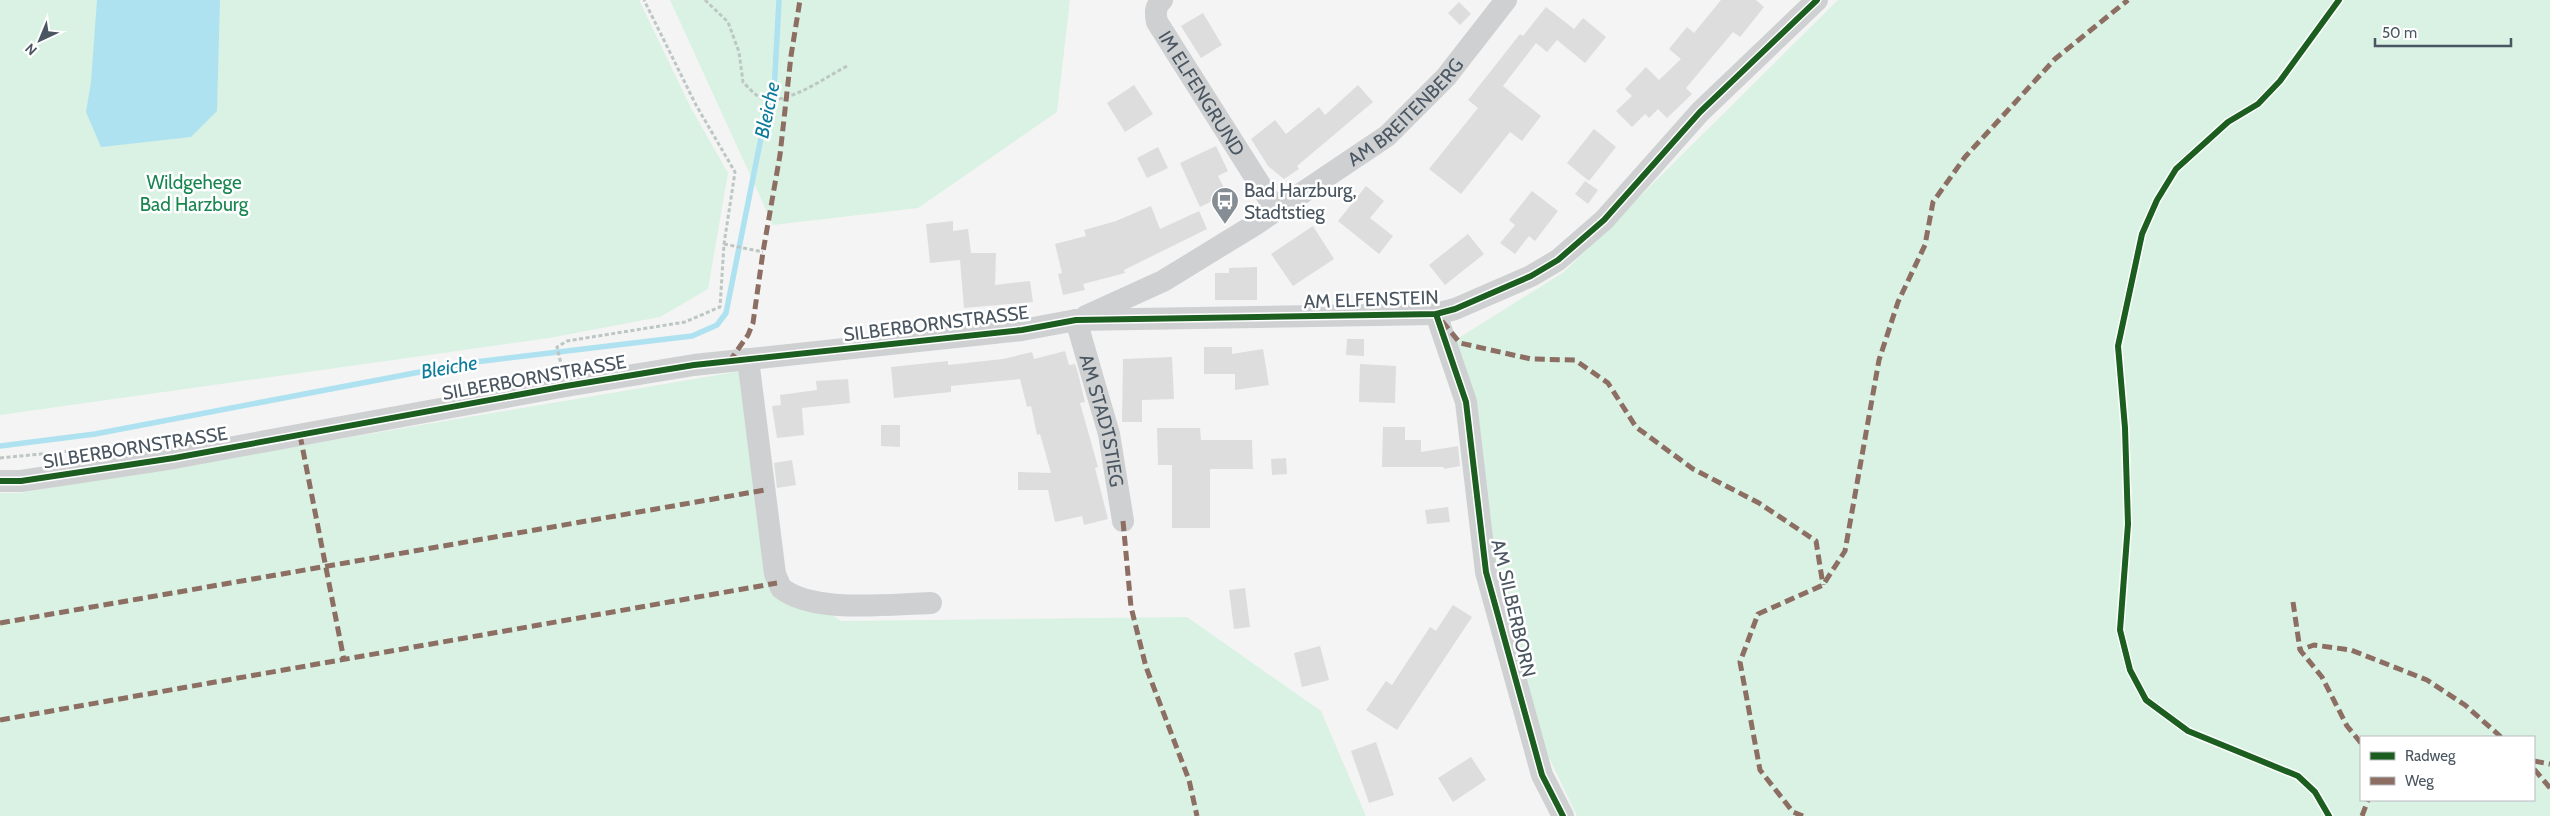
<svg xmlns="http://www.w3.org/2000/svg" width="2550" height="816" font-family="Cabin,sans-serif">
<style>
.green{fill:#d9f2e3;fill-rule:evenodd}
.water{fill:#aee2f0}
.lines{fill:none;stroke-linecap:round;stroke-linejoin:round}
.stream{stroke:#aee2f0;stroke-width:5.5}
.building{fill:#ddddde}
.path{stroke:#bcc7c4;stroke-width:3;stroke-dasharray:4 2.5;stroke-linecap:butt}
.minor{stroke:#ced0d2;stroke-width:22}
.quiet{stroke:#8d6e63;stroke-width:5;stroke-dasharray:10 5;stroke-linecap:butt}
.cycleway-casing{stroke:#fff;stroke-width:9}
.cycleway{stroke:#1b5e20;stroke-width:6}
.labels{text-anchor:middle;stroke-width:5;stroke-linejoin:round;paint-order:stroke}
.street-label{font-size:19px;fill:#4a5661;stroke:#fff}
.park-label{font-size:19px;fill:#17864f;stroke:#fff}
.poi-label{font-size:19px;fill:#4a5661;stroke:#fff;text-anchor:start}
.water-label{font-size:20px;font-style:italic;fill:#0c7c9b;stroke:#fff}
</style>
<rect width="100%" height="100%" fill="#f4f4f4"/>
<g class="green">
<polygon points="0,0 639,0 691,108 728,173 708,289 660,317 549,338 0,415"/>
<polygon points="670,0 1070,0 1057,112 918,208 773,225"/>
<path d="M1838,0H2550V816H1577L1543,745L1496,579L1454,341L1564,272ZM2361,737H2534V800H2361Z"/>
<polygon points="753,369 780,579 804,594 841,621 1187,617 1321,711 1366,816 0,816 0,493 20,493"/>
</g>
<polygon class="water" points="97,0 220,0 217,111 191,137 101,147 86,112 91,82"/>
<g class="lines">
<polyline class="stream" points="0,446 95,434 467,363 692,336 717,325 726,313 761,138 774,92 779,0"/>
</g>
<g class="building">
<polygon points="1721,0 1756,0 1764,7 1740,37 1733,32 1686,88 1692,94 1667,118 1658,109 1649,118 1645,114 1632,127 1616,111 1632,96 1625,89 1646,67 1659,80 1681,59 1669,49 1687,27 1694,33"/>
<polygon points="1459,2 1471,14 1460,25 1448,13"/>
<polygon points="1546,7 1574,29 1583,18 1606,37 1585,63 1557,40 1547,52 1536,43 1503,86 1541,116 1522,141 1510,132 1461,194 1429,169 1478,108 1468,100 1520,34 1523,36"/>
<polygon points="1203,13 1222,45 1201,58 1181,26"/>
<polygon points="1134,85 1153,114 1125,132 1107,103"/>
<polygon points="1358,85 1373,102 1297,166 1299,169 1284,179 1268,166 1251,139 1275,120 1286,134 1319,107 1325,115"/>
<polygon points="1594,129 1616,147 1589,181 1567,163"/>
<polygon points="1216,146 1228,171 1218,176 1227,194 1200,207 1180,163"/>
<polygon points="1158,147 1168,168 1147,178 1137,158"/>
<polygon points="1585,181 1598,190 1588,204 1575,194"/>
<polygon points="1366,186 1384,201 1370,218 1393,236 1379,254 1338,221"/>
<polygon points="1532,191 1558,211 1535,241 1529,236 1515,254 1500,243 1515,225 1509,220"/>
<polygon points="1151,206 1160,229 1199,211 1207,229 1124,270 1125,273 1083,284 1085,290 1063,295 1058,274 1062,273 1055,244 1086,236 1084,230 1116,221"/>
<polygon points="953,221 953,231 968,229 971,253 996,253 995,285 1030,281 1033,302 964,308 960,260 930,263 926,224"/>
<polygon points="1313,226 1334,259 1293,286 1271,254"/>
<polygon points="1468,234 1484,254 1445,285 1429,265"/>
<polygon points="1257,267 1257,300 1215,300 1215,273 1229,273 1229,268"/>
<polygon points="1347,339 1364,339 1364,356 1346,355"/>
<polygon points="1204,347 1232,347 1232,354 1263,349 1269,385 1235,390 1235,374 1204,374"/>
<polygon points="1065,351 1069,365 1075,364 1078,373 1085,402 1080,403 1098,467 1095,468 1108,519 1084,525 1082,516 1055,522 1048,490 1018,490 1018,472 1051,473 1040,434 1037,435 1031,406 1027,407 1020,379 951,386 951,392 894,398 891,367 948,361 948,365 1003,359 1032,352 1034,359"/>
<polygon points="1172,357 1174,399 1142,400 1142,422 1122,422 1123,359"/>
<polygon points="1360,364 1396,366 1395,403 1359,402"/>
<polygon points="848,379 850,403 802,408 804,435 777,438 772,406 781,405 780,395 817,390 816,381"/>
<polygon points="881,425 900,425 900,447 881,446"/>
<polygon points="1383,427 1405,427 1405,440 1421,440 1421,452 1458,446 1460,466 1444,469 1444,467 1382,467"/>
<polygon points="1157,428 1200,428 1201,440 1252,440 1253,469 1210,469 1210,528 1172,528 1172,465 1158,465"/>
<polygon points="1286,458 1287,474 1272,475 1271,459"/>
<polygon points="792,460 796,485 777,488 774,463"/>
<polygon points="1448,507 1450,522 1427,524 1425,510"/>
<polygon points="1245,588 1250,627 1234,629 1229,590"/>
<polygon points="1453,605 1472,617 1397,730 1366,710 1386,681 1392,685 1430,627 1436,631"/>
<polygon points="1320,646 1329,680 1302,687 1294,653"/>
<polygon points="1376,742 1394,795 1369,803 1351,751"/>
<polygon points="1471,757 1486,780 1453,802 1438,778"/>
</g>
<g class="lines">
<g class="path">
<path d="M705,0L728,22L739,52L743,82C748,87 756,97 764,99C788,105 827,76 849,65"/>
<polyline points="724,244 763,252"/>
<polyline points="562,368 557,347 567,341 685,322 720,307 724,244 735,172 696,105 644,0"/>
<polyline points="0,458 81,450"/>
</g>
<g class="minor">
<path id="s1" d="M1162,0C1155,7 1155,12 1157,22L1276,210"/>
<polyline points="1436,314 1466,402 1486,572 1542,775 1563,816"/>
<path id="s2" d="M1086,316L1163,281L1256,224L1387,136L1446,77L1506,0"/>
<path id="s3" d="M1076,320L1109,434L1123,521"/>
<path d="M748,359L775,574L781,588C814,614 889,604 931,603"/>
<polyline points="0,481 21,481 174,458 566,386 694,365 1022,330 1076,320 1436,314 1455,309 1531,276 1558,260 1604,220 1700,112 1817,0"/>
</g>
<g class="quiet">
<polyline points="1442,321 1460,343 1531,359 1575,360 1608,383 1636,427 1693,469 1759,503 1816,541 1823,585"/>
<polyline points="729,362 748,335 753,323 763,252 780,155 791,56 800,0"/>
<polyline points="300,435 344,660"/>
<polyline points="1123,521 1131,607 1146,667 1189,780 1197,816"/>
<polyline points="2293,602 2300,650"/>
<polyline points="0,623 765,490"/>
<polyline points="0,720 777,583"/>
<polyline points="2361,743 2347,726 2322,677 2300,650 2314,645 2351,650 2427,680 2465,705 2501,737"/>
<polyline points="2534,761 2550,764"/>
<polyline points="2534,769 2550,788"/>
<polyline points="1803,816 1793,812 1760,770 1740,662 1758,614 1823,585 1845,551 1879,360 1898,302 1925,245 1933,202 1965,157 2055,59 2128,0"/>
<polyline points="2362,816 2368,800"/>
</g>
<defs>
<g id="cycleway">
<polyline points="1436,314 1466,402 1486,572 1542,775 1563,816"/>
<polyline points="0,481 21,481 174,458 566,386 694,365 1022,330 1076,320 1436,314 1455,309 1531,276 1558,260 1604,220 1700,112 1817,0"/>
<polyline points="2329,816 2315,792 2298,776 2188,731 2146,700 2130,670 2120,630 2128,524 2125,428 2118,346 2142,234 2157,200 2176,169 2228,122 2258,104 2280,81 2339,0"/>
</g>
</defs>
<use href="#cycleway" class="cycleway-casing"/>
<use href="#cycleway" class="cycleway"/>
</g>
<defs>
<symbol id="bus-pin" viewBox="-11 -11 22 30"><path d="M0 17L-7.5 6A9.5 9.5 0 1 1 7.5 6Z" fill="#868d94" stroke="#fff"/><path d="M-5-6H5V4H4V6H2V4H-2V6H-4V4H-5ZM-3.5-4V0h7V-4ZM-3.5 1.2v1.5H-2V1.2ZM2 1.2v1.5H3.5V1.2Z" fill="#fff"/></symbol>
</defs>
<g fill-rule="evenodd">
<use href="#bus-pin" x="1209" y="185" width="32" height="43"/>
</g>
<g class="labels">
<g class="street-label">
<text dy="7" stroke="none"><textPath href="#s1" startOffset="108">IM ELFENGRUND</textPath></text>
<text dy="7" stroke="none"><textPath href="#s2" startOffset="381">AM BREITENBERG</textPath></text>
<text transform="translate(1371 299) rotate(-2)" y="7">AM ELFENSTEIN</text>
<text transform="translate(936 323) rotate(-7)" y="7">SILBERBORNSTRASSE</text>
<text transform="translate(534 377) rotate(-10)" y="7">SILBERBORNSTRASSE</text>
<text dy="7" stroke="none"><textPath href="#s3" startOffset="104">AM STADTSTIEG</textPath></text>
<text transform="translate(135 447) rotate(-9)" y="7">SILBERBORNSTRASSE</text>
<text transform="translate(1514 608) rotate(77)" y="7">AM SILBERBORN</text>
</g>
<g class="park-label">
<text x="194" y="189">Wildgehege<tspan x="194" dy="22">Bad Harzburg</tspan></text>
</g>
<g class="poi-label">
<text x="1244" y="197">Bad Harzburg,<tspan x="1244" dy="22">Stadtstieg</tspan></text>
</g>
<g class="water-label">
<text transform="translate(767 110) rotate(-78)" y="7">Bleiche</text>
<text transform="translate(449 367) rotate(-10)" y="7">Bleiche</text>
</g>
</g>
<rect x="2360" y="736" width="175" height="65" fill="#ffffff" stroke="#b7bbc0"/>
<rect x="2370" y="752" width="25" height="8" fill="#1b5e20" stroke="#b7bbc0"/>
<text x="2405" y="761" font-size="15" fill="#4a5661">Radweg</text>
<rect x="2370" y="777" width="25" height="8" fill="#8d6e63" stroke="#b7bbc0"/>
<text x="2405" y="786" font-size="15" fill="#4a5661">Weg</text>
<g transform="translate(40 40) rotate(224)" stroke="#ffffff" stroke-width="4" paint-order="stroke">
<path d="M0-4L9 19L0 12L-9 19Z" fill="#4a5661"/>
<text y="-8" font-size="14" font-weight="bold" text-anchor="middle" fill="#4a5661">N</text>
</g>
<path d="M2375 38v8h136v-8" fill="none" stroke="#4a5661" stroke-width="2.5"/>
<text x="2382" y="38" font-size="15" fill="#4a5661" stroke="#ffffff" stroke-width="4" paint-order="stroke">50 m</text>
</svg>
